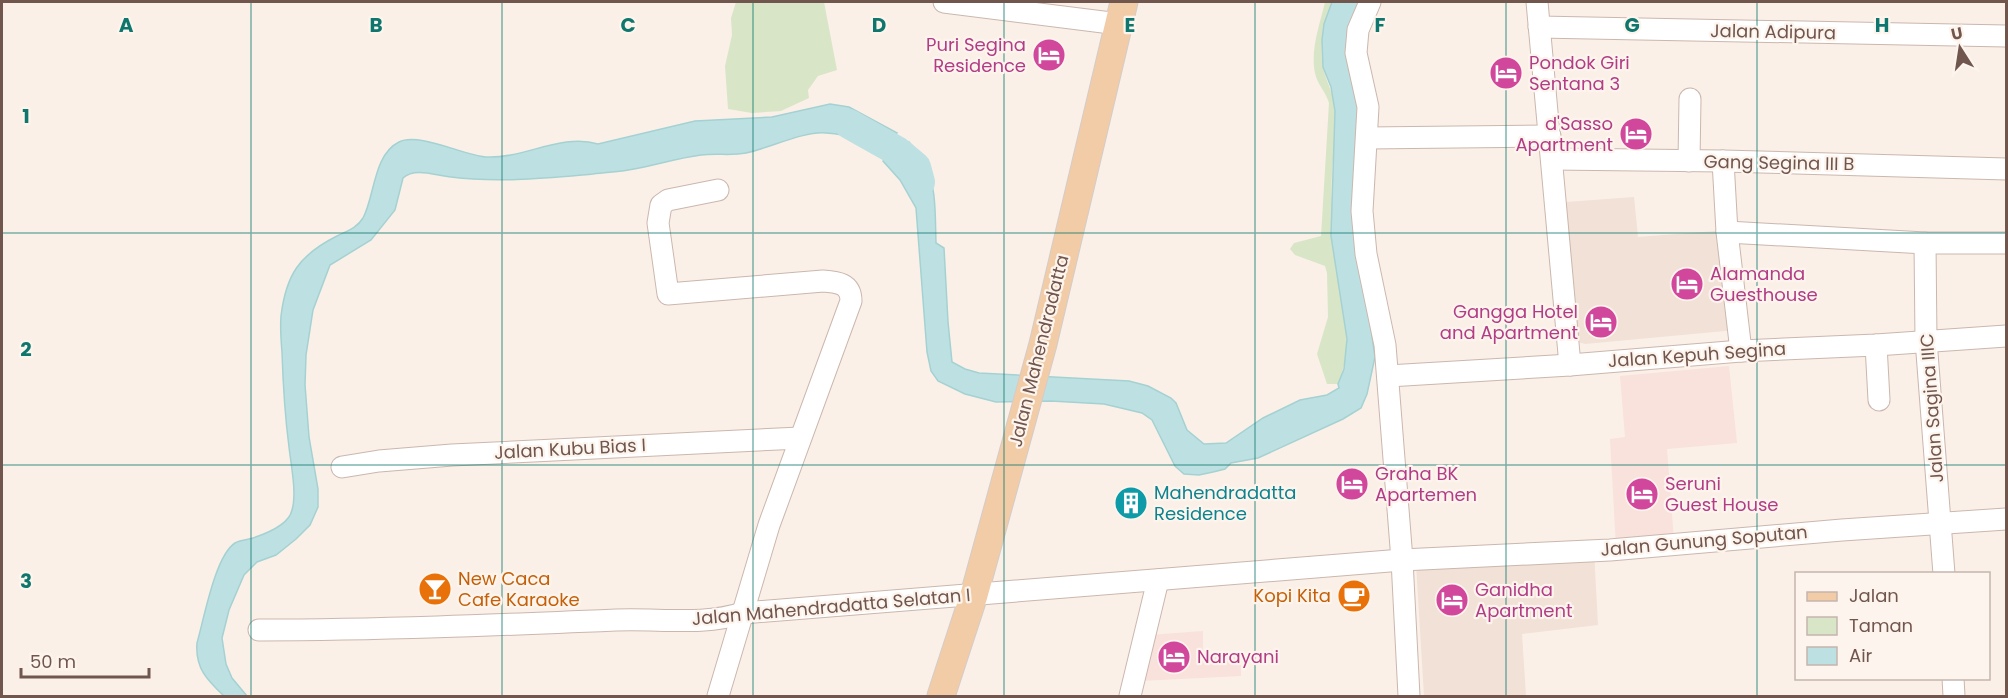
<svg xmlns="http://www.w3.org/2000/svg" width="2008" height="698" font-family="Poppins,sans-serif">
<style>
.residential{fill:#f1e1d6}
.commercial{fill:#f9e1dc}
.green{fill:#d8e6c7}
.water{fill:#bde1e2;stroke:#a5d1d2;stroke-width:1.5}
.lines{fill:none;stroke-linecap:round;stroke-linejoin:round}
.river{stroke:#bde1e2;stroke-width:30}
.minor-casing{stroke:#cbb7ae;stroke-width:23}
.major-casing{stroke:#d4ccca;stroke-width:29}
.minor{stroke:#fff;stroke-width:21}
.major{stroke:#f2cca6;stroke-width:27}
.grid{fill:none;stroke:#0f766e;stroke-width:1.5;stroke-opacity:0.55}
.labels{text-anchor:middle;stroke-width:4.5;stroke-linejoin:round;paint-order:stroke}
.street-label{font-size:18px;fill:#71564e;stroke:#fdf5ed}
.hotel-label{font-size:18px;fill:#b23c85;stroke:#fdf5ed;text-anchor:start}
.culture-label{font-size:18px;fill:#0d838f;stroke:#fdf5ed;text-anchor:start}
.food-label{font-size:18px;fill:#c56008;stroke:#fdf5ed;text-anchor:start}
.grid-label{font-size:20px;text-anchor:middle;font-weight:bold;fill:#0f766e;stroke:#fdf5ed;stroke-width:4.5;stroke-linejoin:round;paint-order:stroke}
</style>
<rect width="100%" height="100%" fill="#faf0e7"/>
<g class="residential">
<polygon points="1634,197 1638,237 1729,230 1736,330 1585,344 1578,342 1566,202"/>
<polygon points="1594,551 1598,625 1522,634 1526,696 1424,696 1416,564"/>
</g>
<g class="commercial">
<polygon points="1729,366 1737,443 1667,449 1674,540 1616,547 1610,439 1625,437 1620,376"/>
<polygon points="1203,631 1203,658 1241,655 1241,676 1140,681 1149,635"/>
</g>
<g class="green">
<polygon points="736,2 824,2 837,70 818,76 808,90 809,98 781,111 752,113 728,109 725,66 732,35 731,18"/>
<path d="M1325,2H1332C1325,22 1319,47 1323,68C1327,84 1335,96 1335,112C1336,143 1330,173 1332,203C1334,259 1360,332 1338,384H1327L1317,354L1328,317L1327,273L1325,266L1295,255L1290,249L1294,243L1321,236L1329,103C1326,92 1317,84 1315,73C1310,50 1320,24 1325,2Z"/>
</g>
<g class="water">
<path d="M1332,2H1360V105L1365,288L1375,357L1367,394L1361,408L1343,419L1258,458L1231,463L1225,469L1213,472L1199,475L1184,474L1175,466L1152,420L1142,413L1104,404L1051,401L996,402L965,394L938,381L931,371L927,352L916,208L900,180L883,161L909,142C914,148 920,154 924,161C937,185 935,217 936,243L944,248L948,322L952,362L965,369L979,373L1129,381L1148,386L1171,398L1176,403L1187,430L1204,444L1226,443L1263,418L1300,400L1327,395L1339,388L1338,384L1344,369L1347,339L1331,236L1335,111L1331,87L1323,67L1322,40L1324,24Z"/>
<path d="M830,104L849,107L897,133L874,153C855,137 852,135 826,133C803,131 770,148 746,153C731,156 717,153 701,155C678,158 656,165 634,169C621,172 606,172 593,174C546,178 498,183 451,177C437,176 415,167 403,178L395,210L371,240L330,265L313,310L306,355L305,385L309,437L318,489V507L310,525L296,539L276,555L257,562L244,575L229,610L222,638L226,664L232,678L247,696H224C207,680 195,668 197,643C204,619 215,556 235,543C240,540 247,540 253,538C265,534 289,525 292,510C297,493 291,465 289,447C285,416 283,384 282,352C281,340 280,329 281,316C286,275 299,255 337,236C347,231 357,228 363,218C375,196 373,155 399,142C418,132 463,155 486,157C524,159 561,133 598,144L695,121L772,117Z"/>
</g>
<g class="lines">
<polyline class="river" points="849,124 897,151 916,167 920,182"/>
<defs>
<g id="minor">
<polyline points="944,2 1119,24"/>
<polyline points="1370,2 1358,30 1356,53 1368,107 1362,211 1366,254 1385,345 1402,560 1409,696"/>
<polyline points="1537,2 1570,365"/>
<polyline points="1539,27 2006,36"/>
<polyline points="1367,138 1550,136"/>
<polyline points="1552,159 1723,161 2006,169"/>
<polyline points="1689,161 1690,99"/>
<polyline points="1723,161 1727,232 1741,351"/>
<path d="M718,190L668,200L661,205L658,223L668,294L823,281C837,282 851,283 851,301L769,525L718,696"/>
<polyline points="1727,232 1925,243 2006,243"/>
<polyline points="1925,243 1926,340 1944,574"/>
<polyline points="1876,345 1879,400"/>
<polyline points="1388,376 1570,365 1741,351 1876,345 2006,336"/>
<polyline points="342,467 379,461 452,455 800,438"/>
<path d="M259,630C378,630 497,625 616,620C658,618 703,626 743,613L1402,560L1610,550L1842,530L2006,519"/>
<polyline points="1953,678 1954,696"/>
<polyline points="1130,696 1158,580"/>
</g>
<polyline id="major" points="941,696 974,595 1043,344 1124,2"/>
</defs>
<use href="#minor" class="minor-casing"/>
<use href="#major" class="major-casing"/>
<use href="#minor" class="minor"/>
<use href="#major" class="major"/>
</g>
<path class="grid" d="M251,2V696M502,2V696M753,2V696M1004,2V696M1255,2V696M1506,2V696M1757,2V696M2,233H2006M2,465H2006"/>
<defs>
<symbol id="hotel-disc" viewBox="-11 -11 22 22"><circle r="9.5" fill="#d1479c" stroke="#fdf5ed"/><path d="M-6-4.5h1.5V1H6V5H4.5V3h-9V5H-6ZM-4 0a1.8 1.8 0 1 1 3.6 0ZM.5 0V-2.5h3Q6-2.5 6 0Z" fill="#fff"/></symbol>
<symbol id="building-disc" viewBox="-11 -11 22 22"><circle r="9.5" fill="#0f9aa8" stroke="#fdf5ed"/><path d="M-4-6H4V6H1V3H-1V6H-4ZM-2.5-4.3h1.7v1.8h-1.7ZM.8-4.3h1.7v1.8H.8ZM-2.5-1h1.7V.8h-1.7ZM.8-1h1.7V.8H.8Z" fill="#fff"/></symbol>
<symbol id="bar-disc" viewBox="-11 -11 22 22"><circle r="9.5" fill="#e8710a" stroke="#fdf5ed"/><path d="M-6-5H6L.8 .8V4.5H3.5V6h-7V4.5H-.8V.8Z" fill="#fff"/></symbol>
<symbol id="cafe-disc" viewBox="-11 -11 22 22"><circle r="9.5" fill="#e8710a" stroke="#fdf5ed"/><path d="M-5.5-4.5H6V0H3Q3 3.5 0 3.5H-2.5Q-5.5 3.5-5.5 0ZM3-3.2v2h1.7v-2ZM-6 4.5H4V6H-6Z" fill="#fff"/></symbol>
</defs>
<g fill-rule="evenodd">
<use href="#hotel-disc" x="1030" y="36" width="38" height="38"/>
<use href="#hotel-disc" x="1487" y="54" width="38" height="38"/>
<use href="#hotel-disc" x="1617" y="115" width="38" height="38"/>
<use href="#hotel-disc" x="1668" y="265" width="38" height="38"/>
<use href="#hotel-disc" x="1582" y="303" width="38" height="38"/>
<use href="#hotel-disc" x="1333" y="465" width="38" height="38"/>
<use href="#hotel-disc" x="1623" y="475" width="38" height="38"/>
<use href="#building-disc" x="1112" y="484" width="38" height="38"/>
<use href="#bar-disc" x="416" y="570" width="38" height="38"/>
<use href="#cafe-disc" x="1335" y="577" width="38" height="38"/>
<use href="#hotel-disc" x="1433" y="581" width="38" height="38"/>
<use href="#hotel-disc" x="1155" y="638" width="38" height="38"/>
</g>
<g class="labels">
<g class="street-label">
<text transform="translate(1773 32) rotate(1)" y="6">Jalan Adipura</text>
<text transform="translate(1779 163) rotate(1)" y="6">Gang Segina III B</text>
<text transform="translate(1039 351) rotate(-76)" y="6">Jalan Mahendradatta</text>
<text transform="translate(1697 355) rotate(-4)" y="6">Jalan Kepuh Segina</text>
<text transform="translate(1932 408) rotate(-94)" y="6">Jalan Sagina IIIC</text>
<text transform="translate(570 449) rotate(-3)" y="6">Jalan Kubu Bias I</text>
<text transform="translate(1704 541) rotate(-5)" y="6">Jalan Gunung Soputan</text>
<text transform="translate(831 607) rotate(-5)" y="6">Jalan Mahendradatta Selatan I</text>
</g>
<g class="hotel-label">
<text x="1026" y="51" text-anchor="end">Puri Segina<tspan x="1026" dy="21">Residence</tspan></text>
<text x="1529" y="69">Pondok Giri<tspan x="1529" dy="21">Sentana 3</tspan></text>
<text x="1613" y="130" text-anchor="end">d'Sasso<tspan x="1613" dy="21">Apartment</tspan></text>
<text x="1710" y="280">Alamanda<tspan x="1710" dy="21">Guesthouse</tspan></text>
<text x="1578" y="318" text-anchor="end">Gangga Hotel<tspan x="1578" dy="21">and Apartment</tspan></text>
<text x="1375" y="480">Graha BK<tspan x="1375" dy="21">Apartemen</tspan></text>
<text x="1665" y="490">Seruni<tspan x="1665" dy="21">Guest House</tspan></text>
<text x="1475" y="596">Ganidha<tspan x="1475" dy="21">Apartment</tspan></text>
<text x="1197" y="663">Narayani</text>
</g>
<g class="culture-label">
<text x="1154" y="499">Mahendradatta<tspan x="1154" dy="21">Residence</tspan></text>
</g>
<g class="food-label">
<text x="458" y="585">New Caca<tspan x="458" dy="21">Cafe Karaoke</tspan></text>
<text x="1331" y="602" text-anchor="end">Kopi Kita</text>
</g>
</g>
<g class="grid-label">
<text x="126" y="32">A</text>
<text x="376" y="32">B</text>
<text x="628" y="32">C</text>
<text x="879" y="32">D</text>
<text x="1130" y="32">E</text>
<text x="1380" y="32">F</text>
<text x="1632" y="32">G</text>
<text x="1882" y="32">H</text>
<text x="26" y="123">1</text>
<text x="26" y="356">2</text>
<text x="26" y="588">3</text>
</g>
<rect width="2008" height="698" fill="none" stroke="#71564e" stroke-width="6"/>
<rect x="1795" y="572" width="195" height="108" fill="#fdf5ed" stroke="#c5b5ad" stroke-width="1.5"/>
<rect x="1807" y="592" width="30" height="9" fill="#f2cca6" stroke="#c5b5ad" stroke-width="1.5"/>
<text x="1849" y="602" font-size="18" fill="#71564e">Jalan</text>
<rect x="1807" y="617" width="30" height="18" fill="#d8e6c7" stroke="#c5b5ad" stroke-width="1.5"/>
<text x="1849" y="632" font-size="18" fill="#71564e">Taman</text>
<rect x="1807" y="647" width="30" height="18" fill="#bde1e2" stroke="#c5b5ad" stroke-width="1.5"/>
<text x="1849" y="662" font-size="18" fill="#71564e">Air</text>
<g transform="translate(1960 48) rotate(348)" stroke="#fdf5ed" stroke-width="4.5" paint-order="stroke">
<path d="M0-4.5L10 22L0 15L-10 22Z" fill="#71564e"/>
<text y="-9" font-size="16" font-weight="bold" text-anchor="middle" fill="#71564e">U</text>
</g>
<path d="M21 668v9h128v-9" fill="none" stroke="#71564e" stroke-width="3"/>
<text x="30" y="668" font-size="18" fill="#71564e" stroke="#fdf5ed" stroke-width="4.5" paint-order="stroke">50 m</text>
</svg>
